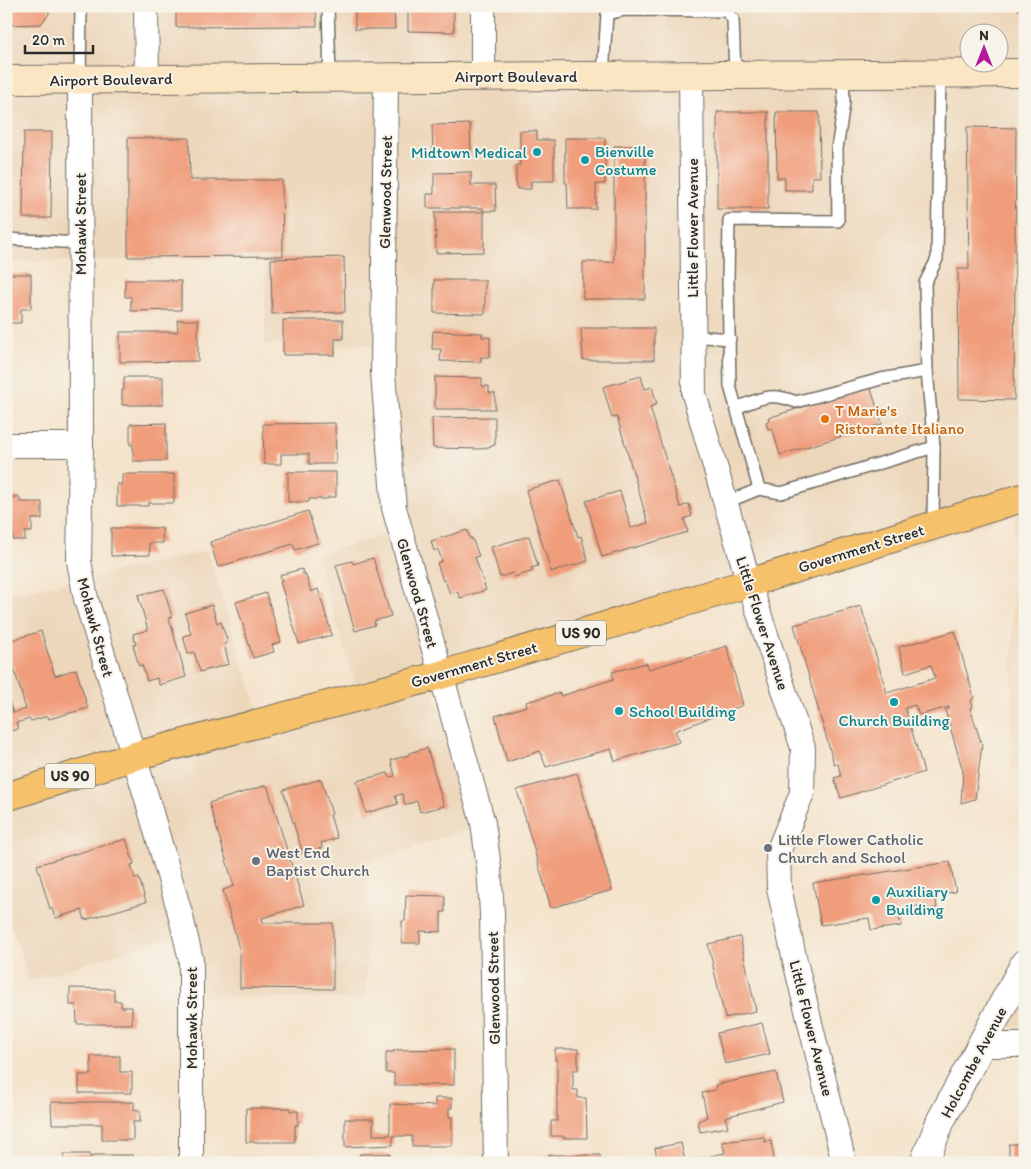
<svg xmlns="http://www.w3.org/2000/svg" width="1031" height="1169" font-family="Itim,sans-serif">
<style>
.built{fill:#edd7bb;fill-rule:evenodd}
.building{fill:#f09d7c}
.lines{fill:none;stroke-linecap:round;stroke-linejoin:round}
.service-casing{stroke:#716c64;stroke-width:14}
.minor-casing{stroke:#716c64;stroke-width:26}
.tertiary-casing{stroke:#716c64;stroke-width:30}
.secondary-casing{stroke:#716c64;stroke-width:30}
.primary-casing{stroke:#716c64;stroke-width:30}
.service{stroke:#fff;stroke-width:11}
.minor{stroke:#fff;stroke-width:24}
.tertiary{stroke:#fff;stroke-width:28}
.secondary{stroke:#fbe6c4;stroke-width:28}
.primary{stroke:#f5c16b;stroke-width:28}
.culture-dot{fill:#0f9aa8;stroke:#f7f3e8;stroke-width:2}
.food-dot{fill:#e8710a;stroke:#f7f3e8;stroke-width:2}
.worship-dot{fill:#6b7280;stroke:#f7f3e8;stroke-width:2}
.labels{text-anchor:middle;stroke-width:4;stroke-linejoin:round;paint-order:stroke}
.shield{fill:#f7f3e8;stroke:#686764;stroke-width:1}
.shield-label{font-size:15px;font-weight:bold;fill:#2b2b2b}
.street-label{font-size:16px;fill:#2b2b2b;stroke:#f7f3e8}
.culture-label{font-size:16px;fill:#0d838f;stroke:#f7f3e8;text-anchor:start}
.food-label{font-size:16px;fill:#c56008;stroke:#f7f3e8;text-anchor:start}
.worship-label{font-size:16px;fill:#5b616d;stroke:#f7f3e8;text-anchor:start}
</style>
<rect width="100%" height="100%" fill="#f7f3e8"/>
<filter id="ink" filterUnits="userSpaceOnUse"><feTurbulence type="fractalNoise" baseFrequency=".02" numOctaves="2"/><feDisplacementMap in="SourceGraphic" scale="10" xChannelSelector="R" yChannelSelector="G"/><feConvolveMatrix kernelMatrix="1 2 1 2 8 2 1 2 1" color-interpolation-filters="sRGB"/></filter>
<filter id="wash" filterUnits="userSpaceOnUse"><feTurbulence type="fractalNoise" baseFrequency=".0096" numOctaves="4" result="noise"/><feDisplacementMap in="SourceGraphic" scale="20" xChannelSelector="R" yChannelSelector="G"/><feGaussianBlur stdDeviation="1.12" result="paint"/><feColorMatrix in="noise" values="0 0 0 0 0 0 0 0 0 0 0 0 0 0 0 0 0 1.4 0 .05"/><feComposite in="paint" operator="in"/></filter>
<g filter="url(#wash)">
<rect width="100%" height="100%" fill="#f4e4cd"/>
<g class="built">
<path d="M6,6H1025V770H1011L1015,515L433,689L477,826L368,863L366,999L199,997L197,929L29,981L6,908V594L56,585L207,551L259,713L356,687L316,555L389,534L373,468V345L265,344V258L6,262ZM968,32H998V62H968Z"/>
<polygon points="1025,989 1025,1027 1003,1027"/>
</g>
<g id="blocks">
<g class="building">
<polygon points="6,6 49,6 49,14 41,24 6,25"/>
<polygon points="176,6 316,6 317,26 176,27"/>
<polygon points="355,6 394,6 395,29 355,29"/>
<polygon points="408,6 454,6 454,32 408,31"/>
<polygon points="1014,6 1025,6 1025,15"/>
<rect x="717" y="112" width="51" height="97"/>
<polygon points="776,112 819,112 820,177 812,177 812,190 785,190 785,178 777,178"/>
<polygon points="470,124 471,156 433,156 432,125"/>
<polygon points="967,127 1016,128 1014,400 959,399 958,269 969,269"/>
<polygon points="520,131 537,131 537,140 554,140 554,181 531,181 531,189 517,189 517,183 516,183 516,165 520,165"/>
<polygon points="24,132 52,132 51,218 23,218"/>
<polygon points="128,138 189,138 190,180 282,180 283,256 128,257"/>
<polygon points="565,138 605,138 605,184 596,184 596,209 568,209 567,183 565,183"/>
<polygon points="614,146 638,146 645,153 645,299 583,299 583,262 614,262"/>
<polygon points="471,172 471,185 495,185 496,211 483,211 483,208 427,208 427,194 434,194 434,173"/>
<polygon points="435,212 484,212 484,252 436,253"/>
<polygon points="344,257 345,312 272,314 271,259"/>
<polygon points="6,274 31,274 31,309 21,309 21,323 6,323"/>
<polygon points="125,280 171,280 171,281 181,281 181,310 131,311 131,297 125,297"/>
<polygon points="434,280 485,280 485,314 434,313"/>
<polygon points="177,320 198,320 198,361 120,362 120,332 178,332"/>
<polygon points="283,320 343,320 343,339 335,339 335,355 283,355"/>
<polygon points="581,328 654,328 654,360 583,360"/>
<polygon points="433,331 482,333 482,337 490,337 490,357 481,357 481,362 440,361 441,349 432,349"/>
<polygon points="641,376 645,389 652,387 657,404 650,407 680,507 689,504 692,516 684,519 688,532 602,557 586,501 620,491 631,528 648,523 617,417 612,418 603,387"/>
<polygon points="124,377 163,377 163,405 122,405 122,390 124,390"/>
<polygon points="435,377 482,378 482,386 489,386 489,393 495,393 495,409 435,409"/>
<polygon points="870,386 882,424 780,455 772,428 768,429 766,422 769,421 768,418"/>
<polygon points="495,417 495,445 481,449 433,448 432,418"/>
<polygon points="166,423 166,461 133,461 133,445 130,445 130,424"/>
<polygon points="335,423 336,464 309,464 309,454 281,454 281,464 264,464 263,424"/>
<polygon points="288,472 336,472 336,497 328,497 328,499 309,499 309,502 288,502"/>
<polygon points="122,474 174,474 174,503 148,503 148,506 117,506 117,484 122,484"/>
<polygon points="560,480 578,537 581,536 588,561 551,572 526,490"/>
<polygon points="12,497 20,497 20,502 42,502 42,519 32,519 32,532 25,532 25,540 13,540 13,533 6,533 6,502 12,502"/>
<polygon points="308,511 318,543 295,550 293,544 218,567 210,542"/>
<polygon points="111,528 162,528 163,543 149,543 150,555 111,556"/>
<polygon points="467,530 470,539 472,538 479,556 475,557 486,590 460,598 458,592 450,594 445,580 443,581 437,563 442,561 438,549 434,551 431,541"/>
<polygon points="529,536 538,566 531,568 533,571 527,573 514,577 513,573 500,577 491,547"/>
<polygon points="373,558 391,616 374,621 375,625 355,631 336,565 352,561 353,564"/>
<polygon points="302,569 303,574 305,573 311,592 318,589 332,635 299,644 280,581 282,581 280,575"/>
<polygon points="164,589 172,617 169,618 186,677 159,685 157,678 147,681 142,665 139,666 133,645 136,645 133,634 148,630 138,595"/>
<polygon points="266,593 281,642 272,645 274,652 253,658 236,602"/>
<polygon points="212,605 217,623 221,622 227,640 228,642 224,644 229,664 200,672 194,652 188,654 183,636 191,634 185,613"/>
<polygon points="861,606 887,693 935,678 931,665 905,673 899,647 955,631 974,698 971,700 973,706 970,708 982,745 975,799 961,803 963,771 945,710 949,709 949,707 919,715 915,705 905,708 924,772 841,798 834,778 841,776 838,764 834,764 794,625"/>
<polygon points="41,631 55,676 76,669 88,708 49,719 48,716 31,721 30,719 16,723 18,729 6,732 6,692 13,713 26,709 6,642"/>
<polygon points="727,646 743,705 675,731 680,742 615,761 611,749 546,767 540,751 507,762 495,716 527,706 526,702 560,693 561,696 614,679 612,672 646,663 649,669"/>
<polygon points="427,748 444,806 420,812 417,801 405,805 402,794 395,796 398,804 366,813 357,781 388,773 390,777 395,776 391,760 409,755 409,753"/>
<polygon points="577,773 612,890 551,908 517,790"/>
<polygon points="321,779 332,814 330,815 337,838 321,843 322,848 303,854 283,790"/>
<polygon points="267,785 304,905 262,918 263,923 333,923 333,989 240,988 240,952 223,890 234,886 209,803"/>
<polygon points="126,839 134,864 131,865 135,879 139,878 146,902 85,920 82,910 55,918 52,908 50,909 37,865"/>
<polygon points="950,862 956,892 935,894 937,908 922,910 922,905 898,910 901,926 871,930 869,918 821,925 813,883"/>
<polygon points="406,895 445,896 445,912 441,912 441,932 420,931 420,943 402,943 402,921 405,921"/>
<polygon points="740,937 756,1011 725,1018 708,944"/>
<polygon points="70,988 114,989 114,1001 121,1001 121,1007 132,1007 132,1024 77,1024 76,1005 70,1005"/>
<polygon points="762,1023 770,1054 725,1064 717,1033"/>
<polygon points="454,1049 454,1085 394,1085 394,1073 386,1073 386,1052 394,1052 394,1050"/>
<polygon points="555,1049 578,1049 578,1070 573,1070 573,1090 578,1090 578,1098 586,1098 587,1138 563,1138 563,1136 551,1136 551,1121 557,1121 557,1060 555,1060"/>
<polygon points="91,1056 120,1056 120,1072 132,1072 132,1093 79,1093 79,1075 91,1075"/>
<polygon points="776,1072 783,1102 725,1117 728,1127 700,1132 698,1121 707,1117 702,1093 716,1090 715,1085"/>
<polygon points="1023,1086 1025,1086 1025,1163 1009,1163 1009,1144 1023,1144"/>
<polygon points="435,1098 452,1098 452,1108 449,1108 449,1117 452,1117 452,1146 412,1146 412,1136 393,1136 393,1145 345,1147 345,1119 373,1119 373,1135 390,1135 390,1104 435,1106"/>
<polygon points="51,1102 134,1102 134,1110 140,1110 140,1122 133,1122 133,1140 102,1140 102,1124 52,1124"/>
<polygon points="246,1108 290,1108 290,1111 298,1111 298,1125 295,1125 295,1142 246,1142"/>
<polygon points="764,1137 765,1142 771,1141 774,1159 768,1160 769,1163 658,1163 655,1148 681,1143 685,1161 725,1153 722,1142"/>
<polygon points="64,1154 90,1154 90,1157 93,1157 93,1155 133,1155 133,1163 64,1163"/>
<rect x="360" y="1154" width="30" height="9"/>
<polygon points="549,1155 600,1155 600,1163 543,1163 543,1157 549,1157"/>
</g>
</g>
</g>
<g filter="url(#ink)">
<use href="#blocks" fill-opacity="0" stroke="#716c64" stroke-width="1"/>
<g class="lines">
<defs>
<g id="service">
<polyline points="328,6 330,77"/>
<polyline points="843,74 844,103 837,149 838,221 729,220 728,281 730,386 759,489 781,493 934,447"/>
<polyline points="603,75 607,14 625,10 726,11 733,19 735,74"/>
<polyline points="80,80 81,6"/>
<polyline points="6,99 6,80"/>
<polyline points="6,239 80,243"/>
<polyline points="693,336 730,339"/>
<path d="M736,408C760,399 770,391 796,402L881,379L927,371"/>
<polyline points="725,503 759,489"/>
<polyline points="933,525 934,447 927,371 925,283 937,259 940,73"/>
</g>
<g id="minor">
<polyline points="146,6 147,79"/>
<polyline points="483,6 483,76"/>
<polyline points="691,74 694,394 749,583 803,748 802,793 778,852 779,888 795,961 844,1163"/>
<polyline points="386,77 383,373 394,508 483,823 489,868 492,913 496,1163"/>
<polyline points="80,80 81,445 79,561 86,599 147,799 180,913 191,960 191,1163"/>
<polyline points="6,445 81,445"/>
<polyline points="981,1045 1025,1045"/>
</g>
<polyline id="tertiary" points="924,1163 941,1120 1025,963"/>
<polyline id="secondary" points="6,80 1025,73"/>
<polyline id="primary" points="6,797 135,756 441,675 749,583 1025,497"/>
</defs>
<use href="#service" class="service-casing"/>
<use href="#minor" class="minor-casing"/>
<use href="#tertiary" class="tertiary-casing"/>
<use href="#secondary" class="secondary-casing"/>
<use href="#primary" class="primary-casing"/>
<use href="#service" class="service"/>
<use href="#minor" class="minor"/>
<use href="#tertiary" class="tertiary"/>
<use href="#secondary" class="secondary"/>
<use href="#primary" class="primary"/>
</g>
</g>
<g class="culture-dot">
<circle cx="537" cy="152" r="5"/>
<circle cx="585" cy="160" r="5"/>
<circle cx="894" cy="702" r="5"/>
<circle cx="619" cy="711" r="5"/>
<circle cx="876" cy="900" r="5"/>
</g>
<circle class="food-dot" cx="825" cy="419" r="5"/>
<g class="worship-dot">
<circle cx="768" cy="848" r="5"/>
<circle cx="256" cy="861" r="5"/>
</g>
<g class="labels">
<g class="shield">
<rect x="556" y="620.5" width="50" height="25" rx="4"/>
<rect x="45" y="763.5" width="50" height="25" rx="4"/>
</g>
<g class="shield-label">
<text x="581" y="638">US 90</text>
<text x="70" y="781">US 90</text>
</g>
<g class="street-label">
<text x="516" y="82">Airport Boulevard</text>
<text transform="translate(111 79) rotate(-1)" y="6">Airport Boulevard</text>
<text transform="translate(385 192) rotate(-89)" y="6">Glenwood Street</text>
<text transform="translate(80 224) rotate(-90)" y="6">Mohawk Street</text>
<text transform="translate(692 228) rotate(-90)" y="6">Little Flower Avenue</text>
<text transform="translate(861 548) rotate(-17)" y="6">Government Street</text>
<text transform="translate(418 593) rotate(74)" y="6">Glenwood Street</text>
<text transform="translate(763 623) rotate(72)" y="6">Little Flower Avenue</text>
<text transform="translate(96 627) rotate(75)" y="6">Mohawk Street</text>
<text transform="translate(474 664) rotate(-16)" y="6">Government Street</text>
<text transform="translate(493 988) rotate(-91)" y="6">Glenwood Street</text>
<text transform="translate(191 1018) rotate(-90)" y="6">Mohawk Street</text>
<text transform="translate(812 1028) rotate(76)" y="6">Little Flower Avenue</text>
<text transform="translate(973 1062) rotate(-62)" y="6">Holcombe Avenue</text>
</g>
<g class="culture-label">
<text x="595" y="157">Bienville<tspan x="595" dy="18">Costume</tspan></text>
<text x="527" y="158" text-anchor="end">Midtown Medical</text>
<text x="629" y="717">School Building</text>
<text x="894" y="726" text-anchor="middle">Church Building</text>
<text x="886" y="897">Auxiliary<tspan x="886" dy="18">Building</tspan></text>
</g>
<g class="food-label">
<text x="835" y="416">T Marie's<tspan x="835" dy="18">Ristorante Italiano</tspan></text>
</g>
<g class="worship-label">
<text x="778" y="845">Little Flower Catholic<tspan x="778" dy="18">Church and School</tspan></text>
<text x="266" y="858">West End<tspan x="266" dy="18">Baptist Church</tspan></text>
</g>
</g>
<rect width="1031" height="1169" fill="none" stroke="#f7f3e8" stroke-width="25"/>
<g transform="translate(984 48)"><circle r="24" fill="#f7f3e8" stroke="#a5a39c"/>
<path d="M0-4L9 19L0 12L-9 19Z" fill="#b5179e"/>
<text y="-8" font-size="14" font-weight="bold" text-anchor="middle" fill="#2b2b2b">N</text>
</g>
<path d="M25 45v8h68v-8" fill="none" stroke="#2b2b2b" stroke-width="2.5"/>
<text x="32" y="45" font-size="15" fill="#2b2b2b" stroke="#f7f3e8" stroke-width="4" paint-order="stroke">20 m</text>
</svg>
